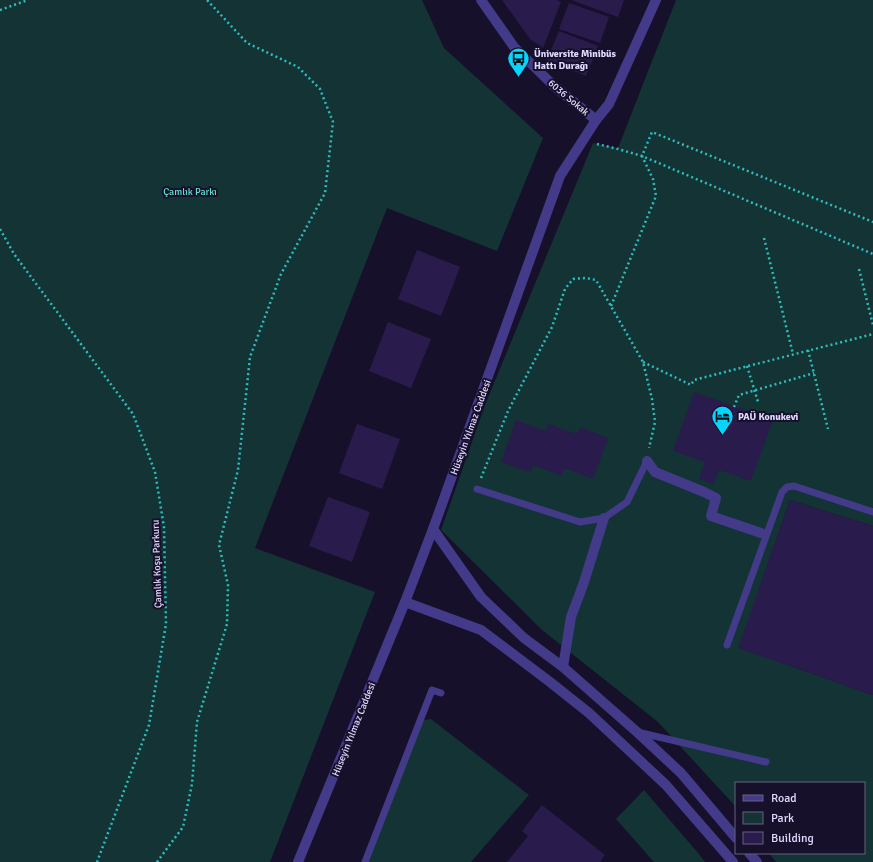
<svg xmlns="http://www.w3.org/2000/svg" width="873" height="862" font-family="Signika,sans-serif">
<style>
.green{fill:#133335}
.building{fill:#291c4c}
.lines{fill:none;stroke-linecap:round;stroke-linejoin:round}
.path{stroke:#2ebdbe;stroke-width:2.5;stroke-dasharray:2 3;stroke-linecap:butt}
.service{stroke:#433b8a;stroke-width:7}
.pedestrian{stroke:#433b8a;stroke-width:10}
.minor{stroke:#433b8a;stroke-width:10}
.tertiary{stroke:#433b8a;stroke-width:10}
.labels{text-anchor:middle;stroke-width:4;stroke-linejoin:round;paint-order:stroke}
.poi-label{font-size:10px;font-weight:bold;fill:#e0daff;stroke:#17102a;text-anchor:start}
.street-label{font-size:10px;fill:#e0daff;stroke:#17102a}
.park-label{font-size:10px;fill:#62e3cb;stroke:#17102a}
</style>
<rect width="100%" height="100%" fill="#17102a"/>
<g class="green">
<polygon points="0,0 422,0 444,48 543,138 497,251 387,208 255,548 375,592 270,862 0,862"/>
<polygon points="676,0 873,0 873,526 790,500 739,648 873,695 873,862 776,862 769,853 864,853 864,783 736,783 736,807 658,722 542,630 441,530 485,405 593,143 618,148"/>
<polygon points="431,719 529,795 471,862 365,862 419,721"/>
<polygon points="644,790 698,853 705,862 654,862 616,819"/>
</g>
<g class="building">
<polygon points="502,0 557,0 561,2 543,48 530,39"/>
<polygon points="571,0 624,0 618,17"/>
<polygon points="569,3 609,17 600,43 559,29"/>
<polygon points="559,31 598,46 586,76 547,60"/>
<polygon points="417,250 460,267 441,316 398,299"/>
<polygon points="388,322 431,339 411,388 369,371"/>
<polygon points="694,392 773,420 751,481 719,470 714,484 699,479 705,462 673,451"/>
<polygon points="516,420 545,431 548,424 577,434 580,427 608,438 593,479 564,468 562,476 533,465 530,472 501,462"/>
<polygon points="357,424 400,439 382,489 339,473"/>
<polygon points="328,497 370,512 352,562 309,546"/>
<polygon points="790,500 873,526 873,695 738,648"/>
<polygon points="542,805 605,855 600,862 507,862 528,836 522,831"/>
</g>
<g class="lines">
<g class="path">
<polyline points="0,10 28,0"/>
<polyline points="597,144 618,149 642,156 873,254"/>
<polyline points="0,229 14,254 133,414 155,472 164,527 166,624 149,725 97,862"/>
<polyline points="764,238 793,354"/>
<polyline points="859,269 873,325"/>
<polyline points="611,306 656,196 653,179 642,156 652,132 873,222"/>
<polyline points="808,350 828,429"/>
<polyline points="643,362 691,385 694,380 873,334"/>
<polyline points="747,366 758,402"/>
<polyline points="734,407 739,395 814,373"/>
<polyline points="481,478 508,411 552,327 565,289 573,279 586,278 596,280 643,362 652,399 655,422 649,448"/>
<polyline points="157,862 183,827 192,784 197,722 227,624 228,585 219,545 238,470 250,357 281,274 325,193 333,122 320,89 298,67 247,43 207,0"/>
</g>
<g class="service">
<polyline points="477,489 580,522 604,518 627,502 647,461"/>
<polyline points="727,645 782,492 787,487 794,486 873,512"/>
<polyline points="637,732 766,762"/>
<polyline points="365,862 432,690 441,693"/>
</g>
<polyline class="pedestrian" points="647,461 655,472 704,492 716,498 711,516 761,533"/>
<g class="minor">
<polyline points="433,529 481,597 524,638 563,667 637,732 681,773 736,838"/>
<polyline points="405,602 481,630 550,682 589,713 666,785 733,862"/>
<polyline points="563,667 571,617 583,585 604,518"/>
<polyline points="749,853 757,862"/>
</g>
<g class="tertiary">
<polyline points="481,0 514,47 553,85 596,120"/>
<polyline points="298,862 405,602 433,529 560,176 596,120 609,104 656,0"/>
</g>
</g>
<defs>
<symbol id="bus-pin" viewBox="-11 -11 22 30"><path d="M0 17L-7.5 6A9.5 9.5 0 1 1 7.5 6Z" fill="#06d5ff" stroke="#17102a"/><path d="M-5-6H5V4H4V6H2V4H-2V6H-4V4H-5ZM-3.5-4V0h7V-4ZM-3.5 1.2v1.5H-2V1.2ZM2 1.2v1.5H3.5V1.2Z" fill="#111"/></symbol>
<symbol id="hotel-pin" viewBox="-11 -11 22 30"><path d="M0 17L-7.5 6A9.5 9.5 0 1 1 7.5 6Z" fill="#06d5ff" stroke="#17102a"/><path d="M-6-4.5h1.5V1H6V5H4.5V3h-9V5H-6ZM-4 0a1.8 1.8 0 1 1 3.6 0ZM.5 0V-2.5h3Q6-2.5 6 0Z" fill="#111"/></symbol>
</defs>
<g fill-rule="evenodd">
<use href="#bus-pin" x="506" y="46" width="25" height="34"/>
<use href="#hotel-pin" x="710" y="404" width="25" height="34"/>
</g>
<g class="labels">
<g class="poi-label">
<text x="534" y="57">Üniversite Minibüs<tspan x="534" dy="12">Hattı Durağı</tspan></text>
<text x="738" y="420">PAÜ Konukevi</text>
</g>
<g class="street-label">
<text transform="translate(569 97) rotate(40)" y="4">6036 Sokak</text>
<text transform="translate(470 427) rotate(-70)" y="4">Hüseyin Yılmaz Caddesi</text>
<text transform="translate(156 564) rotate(-92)" y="4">Çamlık Koşu Parkuru</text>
<text transform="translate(353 729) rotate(-68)" y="4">Hüseyin Yılmaz Caddesi</text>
</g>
<g class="park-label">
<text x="190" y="195">Çamlık Parkı</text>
</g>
</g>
<rect x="735" y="782" width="130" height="72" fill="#17102a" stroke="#67617f"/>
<rect x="743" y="795" width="20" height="6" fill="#433b8a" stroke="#67617f"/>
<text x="771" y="802" font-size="12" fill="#e0daff">Road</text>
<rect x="743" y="812" width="20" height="12" fill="#133335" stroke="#67617f"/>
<text x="771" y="822" font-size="12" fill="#e0daff">Park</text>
<rect x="743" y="832" width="20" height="12" fill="#291c4c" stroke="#67617f"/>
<text x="771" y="842" font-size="12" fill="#e0daff">Building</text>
</svg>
